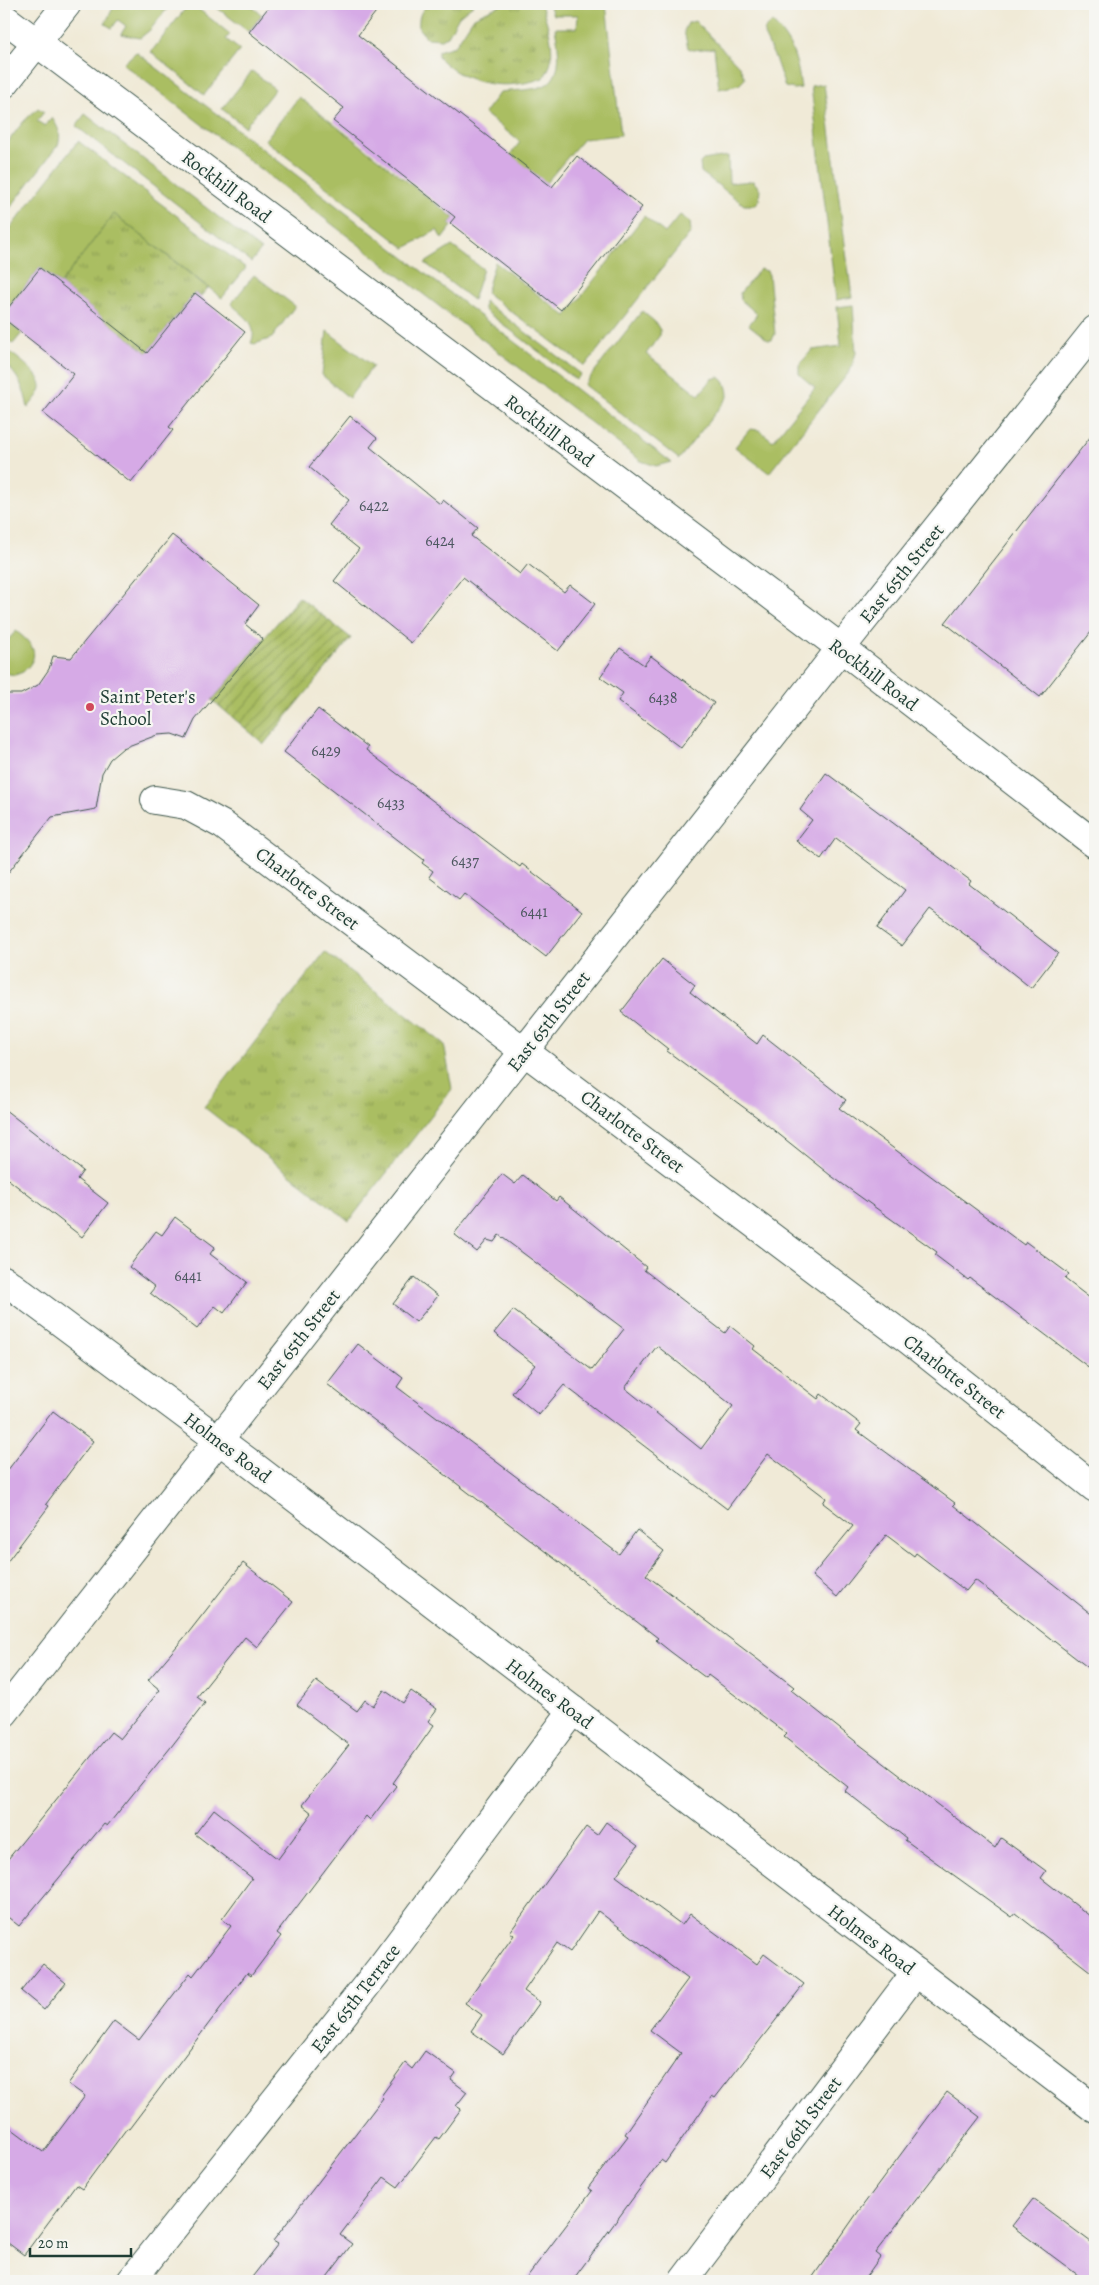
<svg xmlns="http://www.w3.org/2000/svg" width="1099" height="2285" font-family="Alegreya,serif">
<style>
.grass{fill:#aabe62;stroke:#647e4b}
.park{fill:url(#park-tufts);stroke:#647e4b}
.garden{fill:url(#garden-furrows);stroke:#647e4b}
.building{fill:#d6aae6;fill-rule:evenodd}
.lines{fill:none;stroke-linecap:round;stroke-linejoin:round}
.minor-casing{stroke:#3e574c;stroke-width:30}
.secondary-casing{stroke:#3e574c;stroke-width:30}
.minor{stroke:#fff;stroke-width:28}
.secondary{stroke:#fff;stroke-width:28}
.poi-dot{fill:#d1495b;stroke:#f6f6f2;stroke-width:2}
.labels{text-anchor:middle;stroke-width:4.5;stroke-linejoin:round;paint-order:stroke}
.number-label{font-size:16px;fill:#4d5860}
.street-label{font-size:19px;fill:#1f3d34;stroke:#f6f6f2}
.poi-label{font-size:19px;fill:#1f3d34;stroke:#f6f6f2;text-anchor:start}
</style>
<defs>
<pattern id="park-tufts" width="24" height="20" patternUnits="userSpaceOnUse" patternTransform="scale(1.25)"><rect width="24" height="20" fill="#aabe62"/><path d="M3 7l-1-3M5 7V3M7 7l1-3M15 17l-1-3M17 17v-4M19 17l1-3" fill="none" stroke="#8a9c52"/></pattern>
<pattern id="garden-furrows" width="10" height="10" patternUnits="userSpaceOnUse" patternTransform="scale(1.25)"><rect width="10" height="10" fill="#aabe62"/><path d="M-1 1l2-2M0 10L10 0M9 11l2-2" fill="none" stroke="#8a9c52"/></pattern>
</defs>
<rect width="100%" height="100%" fill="#f6f6f2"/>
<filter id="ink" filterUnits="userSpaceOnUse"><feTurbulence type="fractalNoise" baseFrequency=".02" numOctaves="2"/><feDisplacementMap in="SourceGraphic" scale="10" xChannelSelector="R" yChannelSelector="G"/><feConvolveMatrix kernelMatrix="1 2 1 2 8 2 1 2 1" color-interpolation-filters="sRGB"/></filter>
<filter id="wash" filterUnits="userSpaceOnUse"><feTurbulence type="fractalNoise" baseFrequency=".0096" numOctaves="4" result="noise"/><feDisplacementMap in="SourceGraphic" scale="20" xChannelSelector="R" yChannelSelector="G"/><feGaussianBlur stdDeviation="1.12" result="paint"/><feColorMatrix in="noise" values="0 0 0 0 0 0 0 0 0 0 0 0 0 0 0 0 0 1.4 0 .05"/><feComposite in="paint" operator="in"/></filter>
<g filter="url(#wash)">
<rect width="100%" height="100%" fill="#f0ead7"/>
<g class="grass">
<polygon points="115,4 171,4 150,30 140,38 121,34 126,26 118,20 112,28 105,24"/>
<polygon points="189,4 192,4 230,34 226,39 240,50 204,95 151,52"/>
<polygon points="212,4 249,4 262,15 249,32"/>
<path d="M549,4H606L621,135L583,139L546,183L510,155L520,142L484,113L500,92C512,90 538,91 547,84C564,73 558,44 555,28H577L578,15H553Z"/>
<polygon points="695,21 740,67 745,79 739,85 719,89 714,48 693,50 688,48 684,31 688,23"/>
<path d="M772,22C793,43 797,59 801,88L794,89L785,87L775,58L764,35L765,29Z"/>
<polygon points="136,52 145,59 671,462 656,466 641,461 123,64"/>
<polygon points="252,71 275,89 245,127 222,109"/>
<polygon points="824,84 852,297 836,300 811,86"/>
<polygon points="299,97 454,218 449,224 452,226 442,239 437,230 405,248 265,140"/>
<path d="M38,108L44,112L37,121L45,126L52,118C58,127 62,134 58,145L4,216V147L23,122Z"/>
<polygon points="85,114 261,250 251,262 76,126"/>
<polygon points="78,141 246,268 222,298 114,214 60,284 40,268 4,313 4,236"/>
<polygon points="728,156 729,183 753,181 760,189 759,200 756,205 744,205 701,172 700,163 703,160"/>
<polygon points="680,215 690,222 691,232 585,366 486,293 495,262 566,316 644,216 665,233"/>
<polygon points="452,246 483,269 473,300 425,263"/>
<polygon points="760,269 767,271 769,275 775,334 772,340 768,340 749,325 757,314 741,300 740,293"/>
<path d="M254,275L295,306L272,338L255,344L251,343C259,324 244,316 231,304Z"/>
<polygon points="484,301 581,374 576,380 484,310"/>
<polygon points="853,305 856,353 850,371 769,473 735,447 750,429 759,430 773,441 815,388 799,374 799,365 812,350 841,346 837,307"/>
<path d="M642,311L655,322L660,330V335L646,354L699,395L712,379L719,377C726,381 728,389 728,397L679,459L584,385Z"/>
<polygon points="4,319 22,333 13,344 4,337"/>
<polygon points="327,331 373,366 349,398 322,375"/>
<path d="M7,350C16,357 43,375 41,388C40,395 32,402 28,408C24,388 19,376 4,363V354Z"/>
<path d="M16,631C33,644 42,655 23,672L15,675L4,673V638L7,641Z"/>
</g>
<g class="park">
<path d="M429,4H474L459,16L448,36L441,39L427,38L419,29C418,18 420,10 429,4Z"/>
<path d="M503,4H541C548,26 560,58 543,78C507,91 465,86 438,57V51L455,46L474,17Z"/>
<polygon points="114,214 208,288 200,297 195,293 147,353 60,284"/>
<polygon points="325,952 444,1044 452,1089 349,1221 204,1107"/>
</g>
<polygon class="garden" points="299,597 351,638 264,744 212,700"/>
<g id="blocks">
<g class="building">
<polygon points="271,4 382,4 358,35 552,187 577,156 642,207 561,310 450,223 455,217 333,121 344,108 249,32"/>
<polygon points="40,268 147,353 195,293 245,332 169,427 173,430 131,483 43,413 74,374 4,319 4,313"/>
<polygon points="350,416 377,438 370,447 440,504 443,500 478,528 471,536 520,574 528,564 564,592 570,585 595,604 558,651 463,577 411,643 334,581 359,549 329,525 349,500 309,467"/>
<polygon points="1095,431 1095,627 1040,697 945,623"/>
<polygon points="172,535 259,605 245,624 263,639 195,720 186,739 172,734 157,735 123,748 110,759 102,773 96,809 52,817 4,878 4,694 21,694 38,685 49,669 53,656 71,658"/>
<polygon points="620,648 644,665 651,656 714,703 681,748 618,701 623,693 600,677"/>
<polygon points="318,709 368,747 366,750 520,867 522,864 582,911 546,957 464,894 459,900 429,877 433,871 422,863 424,860 284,752"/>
<polygon points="826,773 971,881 969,884 1058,953 1031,988 982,949 983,948 930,909 902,946 877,928 905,890 836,838 821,859 796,841 812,820 800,810"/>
<polygon points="662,959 695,985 690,992 757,1044 763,1035 846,1100 839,1108 1024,1245 1026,1242 1069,1274 1065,1279 1095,1302 1095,1372 970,1278 968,1280 935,1255 937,1252 830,1175 761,1120 667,1051 668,1049 621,1012"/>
<polygon points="4,1109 83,1171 77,1179 108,1203 82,1237 4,1176"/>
<path d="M502,1174L515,1184L523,1175L556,1201L559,1197L646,1267L644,1270L725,1333L730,1326L755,1346L753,1349L818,1399L821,1394L861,1424L856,1430L955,1503L953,1505L1095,1617V1673L975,1580L966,1591L916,1553L914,1556L886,1535L837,1597L812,1576L853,1526L823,1503L826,1498L768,1454L727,1509L564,1385L539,1415L512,1393L535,1365L494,1333L513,1310L592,1370L624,1329L499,1235L494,1242L487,1240L477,1252L454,1234ZM657,1346L733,1406L701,1449L625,1388Z"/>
<polygon points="175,1217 215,1247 210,1254 247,1282 224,1313 215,1306 197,1329 150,1293 155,1287 129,1267 156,1231 162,1235"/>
<polygon points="414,1277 438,1296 416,1322 393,1304"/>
<polygon points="358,1344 403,1378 397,1387 619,1554 637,1530 664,1551 646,1575 794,1687 791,1690 855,1741 995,1848 1001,1838 1046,1871 1041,1878 1095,1920 1095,1975 1015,1913 1012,1917 905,1840 906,1838 845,1791 848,1787 784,1737 787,1734 708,1675 706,1678 671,1652 656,1640 658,1638 327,1384"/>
<polygon points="53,1411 93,1441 46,1504 49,1506 4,1566 4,1475"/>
<polygon points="243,1563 293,1602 257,1647 245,1637 197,1697 205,1703 171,1747 107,1826 104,1824 19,1926 4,1914 4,1864 111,1732 120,1739 160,1690 148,1680 189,1632"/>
<polygon points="316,1681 357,1711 365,1700 373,1706 384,1690 403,1703 411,1691 437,1709 428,1721 434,1725 393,1783 396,1786 370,1820 366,1816 277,1933 281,1936 251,1976 247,1973 129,2129 127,2128 82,2189 76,2185 24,2255 4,2240 4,2123 43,2152 85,2096 68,2084 114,2021 139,2040 190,1973 193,1976 231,1926 222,1919 252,1878 195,1834 214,1809 278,1859 312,1813 302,1805 349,1745 297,1705"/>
<polygon points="606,1822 638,1846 616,1876 682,1925 690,1914 757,1964 764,1954 804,1984 715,2098 712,2096 665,2163 661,2160 572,2281 524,2281 592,2191 588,2188 628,2136 625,2134 681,2053 650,2030 688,1979 598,1911 570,1952 557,1943 524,1991 540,2002 503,2054 471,2031 482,2015 465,2003 514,1935 510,1932 586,1827 597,1835"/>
<polygon points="43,1964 66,1983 44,2010 21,1991"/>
<polygon points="425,2051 456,2073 451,2080 467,2092 456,2106 461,2109 439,2139 436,2137 398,2187 384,2177 340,2235 352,2244 324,2281 249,2281 278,2244 273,2241 383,2098 381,2096 405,2063 412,2069"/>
<polygon points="947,2092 980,2117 875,2253 880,2257 863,2281 810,2281 858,2212"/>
<polygon points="1033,2199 1095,2245 1095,2281 1086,2281 1012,2226"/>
</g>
</g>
</g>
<g filter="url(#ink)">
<use href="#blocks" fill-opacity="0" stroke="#3e574c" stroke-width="1"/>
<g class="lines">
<defs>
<g id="minor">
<polyline points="155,800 186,805 223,825 910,1341 1095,1488"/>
<polyline points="4,1713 841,648 1095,330"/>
<polyline points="131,2281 381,1967 573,1710"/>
<polyline points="683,2281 916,1972"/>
</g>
<g id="secondary">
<polyline points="4,18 841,648 1095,844"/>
<polyline points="4,84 67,4"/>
<polyline points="4,1280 247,1461 1095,2109"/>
</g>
</defs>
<use href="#minor" class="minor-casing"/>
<use href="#secondary" class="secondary-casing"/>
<use href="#minor" class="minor"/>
<use href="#secondary" class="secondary"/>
</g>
</g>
<circle class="poi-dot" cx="90" cy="707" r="5"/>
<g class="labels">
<g class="number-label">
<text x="374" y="511">6422</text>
<text x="440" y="546">6424</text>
<text x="663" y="703">6438</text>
<text x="326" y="756">6429</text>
<text x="391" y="808">6433</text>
<text x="465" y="866">6437</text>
<text x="534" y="917">6441</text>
<text x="188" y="1281">6441</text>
</g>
<g class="street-label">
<text transform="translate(227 186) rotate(37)" y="7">Rockhill Road</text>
<text transform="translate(550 430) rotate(37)" y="7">Rockhill Road</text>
<text transform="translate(901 573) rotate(-51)" y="7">East 65th Street</text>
<text transform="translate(874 674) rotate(37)" y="7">Rockhill Road</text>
<text transform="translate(308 888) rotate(37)" y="7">Charlotte Street</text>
<text transform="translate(548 1021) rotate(-52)" y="7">East 65th Street</text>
<text transform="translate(633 1131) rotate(37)" y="7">Charlotte Street</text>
<text transform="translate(298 1339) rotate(-52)" y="7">East 65th Street</text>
<text transform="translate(955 1376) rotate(38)" y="7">Charlotte Street</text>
<text transform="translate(228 1447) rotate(37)" y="7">Holmes Road</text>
<text transform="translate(550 1693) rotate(37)" y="7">Holmes Road</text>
<text transform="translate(872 1939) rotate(37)" y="7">Holmes Road</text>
<text transform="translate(355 1998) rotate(-52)" y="7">East 65th Terrace</text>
<text transform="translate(800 2127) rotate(-53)" y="7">East 66th Street</text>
</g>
<g class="poi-label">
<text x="100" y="703">Saint Peter's<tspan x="100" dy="22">School</tspan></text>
</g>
</g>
<rect width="1099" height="2285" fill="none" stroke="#f6f6f2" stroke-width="20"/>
<path d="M30 2248v8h101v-8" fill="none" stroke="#1f3d34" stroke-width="2.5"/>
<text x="38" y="2248" font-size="15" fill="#1f3d34" stroke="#f6f6f2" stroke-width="4" paint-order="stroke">20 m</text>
</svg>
